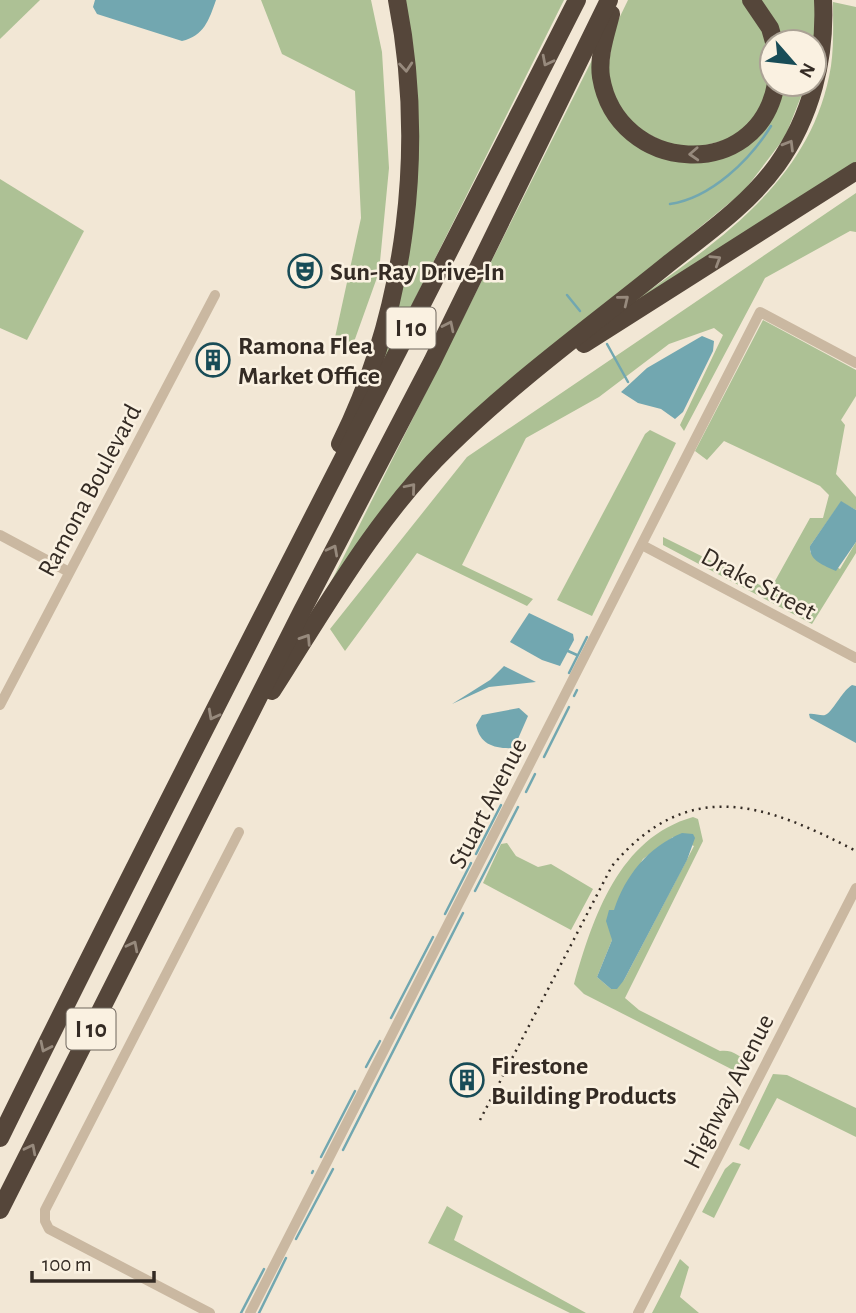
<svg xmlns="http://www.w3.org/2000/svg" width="856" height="1313" font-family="'Alegreya Sans',sans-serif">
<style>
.green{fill:#adc195;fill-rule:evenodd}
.water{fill:#72a7b0}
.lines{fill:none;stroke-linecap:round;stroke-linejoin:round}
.stream{stroke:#72a7b0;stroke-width:2.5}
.street{stroke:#cab8a1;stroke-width:10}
.highway{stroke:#55463a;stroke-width:18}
.rail{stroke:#342b24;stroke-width:2.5;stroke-dasharray:2 5;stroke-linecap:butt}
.oneway{stroke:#978a7d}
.labels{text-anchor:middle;stroke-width:5;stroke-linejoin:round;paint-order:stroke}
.shield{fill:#faf1e1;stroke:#6f665d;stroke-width:2}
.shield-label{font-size:24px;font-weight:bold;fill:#342b24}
.poi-label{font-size:26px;font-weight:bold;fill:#342b24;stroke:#faf1e1;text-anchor:start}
.street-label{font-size:26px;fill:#342b24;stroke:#faf1e1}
</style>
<rect width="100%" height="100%" fill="#f2e7d5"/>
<g class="green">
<polygon points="0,0 40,0 0,39"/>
<polygon points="261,0 371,0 382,52 389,168 379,272 350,353 334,342 361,218 355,91 282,54"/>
<polygon points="403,0 564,0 383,363 402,285"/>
<polygon points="628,0 742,0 761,25 772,50 772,82 764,106 733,138 683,151 628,124 607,80 613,31"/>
<polygon points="758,0 816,0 814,42 779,42"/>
<path d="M833,2L856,7V169L618,313C708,247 812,186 831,66C834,45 833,23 833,2Z"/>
<polygon points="595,54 628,136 720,155 781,84 806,84 785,137 744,191 515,379 323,598"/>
<polygon points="0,179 84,231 27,340 0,328"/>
<polygon points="856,193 856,232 850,231 765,278 684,431 680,425 723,335 714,328 669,344 599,397 526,438 462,565 533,599 527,606 417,553 345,651 330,629 467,457"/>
<polygon points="763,320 856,370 856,396 841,420 845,425 836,474 856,497 856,510 841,502 810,546 810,552 840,569 856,542 856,553 812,624 663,545 663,537 770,590 810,518 823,518 829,495 820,486 724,441 707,460 695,451"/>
<polygon points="650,430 676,443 592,616 557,600 645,434"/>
<path d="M693,817L698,819L703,841L625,998L639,1010L720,1051C732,1049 741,1056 749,1065L745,1071L739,1073L584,994L574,984C593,917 619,838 693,817ZM673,837L694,846L624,980L611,989L597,977L612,940L610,910L614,911L643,859Z"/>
<polygon points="507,843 516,856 538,867 551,864 593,889 571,930 483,883 501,844"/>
<polygon points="773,1074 787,1075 856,1108 856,1137 777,1098 749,1150 739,1145"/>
<polygon points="733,1162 741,1164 714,1218 702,1212 725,1169"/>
<polygon points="447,1206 463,1216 454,1240 586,1313 570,1313 428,1243"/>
<polygon points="680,1259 689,1267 680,1297 699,1313 652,1313"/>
</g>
<g class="water">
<path d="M95,0H216C209,20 204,36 182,41L97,14L93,7Z"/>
<polygon points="702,336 714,341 713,351 683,412 675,419 661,409 638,403 621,392 647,368"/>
<path d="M841,501L856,510V542L836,571C824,565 809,561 810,546Z"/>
<polygon points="529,613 573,634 574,640 560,666 542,660 510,642"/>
<polygon points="504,666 536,682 489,687 452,704 490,680"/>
<path d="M852,685L856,686V743L810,718L809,714C813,713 821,716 825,715C833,712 841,692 852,685Z"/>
<path d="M519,708L528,716L514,748C495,749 480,745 476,725L482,715Z"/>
<path d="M682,833L693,834L695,838L687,860L624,980L617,989H611L597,977L612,940L606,921L609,910H614C625,876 648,847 682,833Z"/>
</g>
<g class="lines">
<g class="stream">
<path d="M670,204C711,198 750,160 771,126"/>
<polyline points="567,295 580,311"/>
<polyline points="607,344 628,382"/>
<polyline points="568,651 577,655"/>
<polyline points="569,673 587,637"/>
<polyline points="574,696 577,690"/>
<polyline points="544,757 569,707"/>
<polyline points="526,792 535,774"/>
<polyline points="476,854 501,805"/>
<polyline points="475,891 518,807"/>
<polyline points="445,914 471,863"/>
<polyline points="391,1018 433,937"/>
<polyline points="366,1067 380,1041"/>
<polyline points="343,1150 463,913"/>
<polyline points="321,1157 355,1091"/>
<polyline points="312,1173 313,1171"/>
<polyline points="296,1239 333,1169"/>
<polyline points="241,1313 264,1269"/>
<polyline points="259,1313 286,1258"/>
</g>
<g class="street">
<polyline points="0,535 69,572"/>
<polyline points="642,545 856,658"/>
<polyline points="0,705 215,295"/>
<polyline points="210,1313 49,1229 45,1221 45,1210 239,832"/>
<polyline points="250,1313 760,312 856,363"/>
<polyline points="638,1313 856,888"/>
</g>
<g class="highway">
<polyline points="751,0 770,28 774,42"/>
<path d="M611,14C606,34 598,56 601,77C617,174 758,184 776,84"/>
<polyline points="584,344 856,171"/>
<path d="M340,444C407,309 426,147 397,0"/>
<path d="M272,691C326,607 376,517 448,447C516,380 594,324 668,264C706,234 748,205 777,165C811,117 826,59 823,0"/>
<path d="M0,1138C188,756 385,379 577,0"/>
<polyline points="0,1210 302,611 432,362 609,0"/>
</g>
<path class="rail" d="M480,1120L612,866C688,776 764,803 856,851"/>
</g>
<defs><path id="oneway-chevron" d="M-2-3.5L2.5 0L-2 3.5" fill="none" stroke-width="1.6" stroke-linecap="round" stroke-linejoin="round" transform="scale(1.75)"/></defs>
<g class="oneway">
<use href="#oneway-chevron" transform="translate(547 61) rotate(117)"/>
<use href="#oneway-chevron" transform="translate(406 67) rotate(85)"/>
<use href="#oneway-chevron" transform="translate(789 145) rotate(-59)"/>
<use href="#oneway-chevron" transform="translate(694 154) rotate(177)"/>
<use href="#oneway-chevron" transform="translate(716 260) rotate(-32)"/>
<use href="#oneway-chevron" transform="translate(624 300) rotate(-39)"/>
<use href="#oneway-chevron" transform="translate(449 326) rotate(-64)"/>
<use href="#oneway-chevron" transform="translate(411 488) rotate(-50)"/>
<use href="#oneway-chevron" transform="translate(333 550) rotate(-62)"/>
<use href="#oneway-chevron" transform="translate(306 639) rotate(-57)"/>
<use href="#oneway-chevron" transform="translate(213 715) rotate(118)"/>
<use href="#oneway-chevron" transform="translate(133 946) rotate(-63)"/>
<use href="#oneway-chevron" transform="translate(45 1047) rotate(116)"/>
<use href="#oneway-chevron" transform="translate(31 1149) rotate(-63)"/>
</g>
<defs>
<symbol id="theatre-ring" viewBox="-11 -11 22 22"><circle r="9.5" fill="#faf1e1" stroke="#184c57" stroke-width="1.5"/><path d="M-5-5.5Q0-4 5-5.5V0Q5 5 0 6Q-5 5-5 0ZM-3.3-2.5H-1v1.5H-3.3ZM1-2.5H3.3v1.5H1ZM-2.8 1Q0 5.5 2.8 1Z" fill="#184c57"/></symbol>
<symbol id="building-ring" viewBox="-11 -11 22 22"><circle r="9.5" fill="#faf1e1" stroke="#184c57" stroke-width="1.5"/><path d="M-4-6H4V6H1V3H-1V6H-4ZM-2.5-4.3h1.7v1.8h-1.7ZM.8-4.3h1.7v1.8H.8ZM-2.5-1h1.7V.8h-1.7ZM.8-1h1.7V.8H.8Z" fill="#184c57"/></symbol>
</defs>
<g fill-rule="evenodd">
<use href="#theatre-ring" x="286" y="252" width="38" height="38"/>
<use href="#building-ring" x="194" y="341" width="38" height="38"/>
<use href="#building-ring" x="448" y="1061" width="38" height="38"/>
</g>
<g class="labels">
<g class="shield">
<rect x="386.5" y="307.5" width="49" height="41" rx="5"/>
<rect x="66.5" y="1008.5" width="49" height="41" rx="5"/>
</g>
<g class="shield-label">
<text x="411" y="336">I 10</text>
<text x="91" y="1037">I 10</text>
</g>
<g class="poi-label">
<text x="330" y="280">Sun-Ray Drive-In</text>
<text x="238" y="354">Ramona Flea<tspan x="238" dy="30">Market Office</tspan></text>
<text x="491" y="1074">Firestone<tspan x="491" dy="30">Building Products</tspan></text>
</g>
<g class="street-label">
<text transform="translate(89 490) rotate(-62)" y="9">Ramona Boulevard</text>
<text transform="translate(759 583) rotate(28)" y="9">Drake Street</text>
<text transform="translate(487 803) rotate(-63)" y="9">Stuart Avenue</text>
<text transform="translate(728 1091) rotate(-63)" y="9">Highway Avenue</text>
</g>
</g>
<g transform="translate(793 63) rotate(118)"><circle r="33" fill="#faf1e1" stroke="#aba295" stroke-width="2"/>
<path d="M0-5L12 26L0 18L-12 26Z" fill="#184c57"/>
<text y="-10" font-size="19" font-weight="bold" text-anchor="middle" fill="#342b24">N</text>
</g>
<path d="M32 1271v10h122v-10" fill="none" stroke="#342b24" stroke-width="3.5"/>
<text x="42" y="1271" font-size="21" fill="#342b24" stroke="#faf1e1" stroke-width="5" paint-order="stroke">100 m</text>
</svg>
